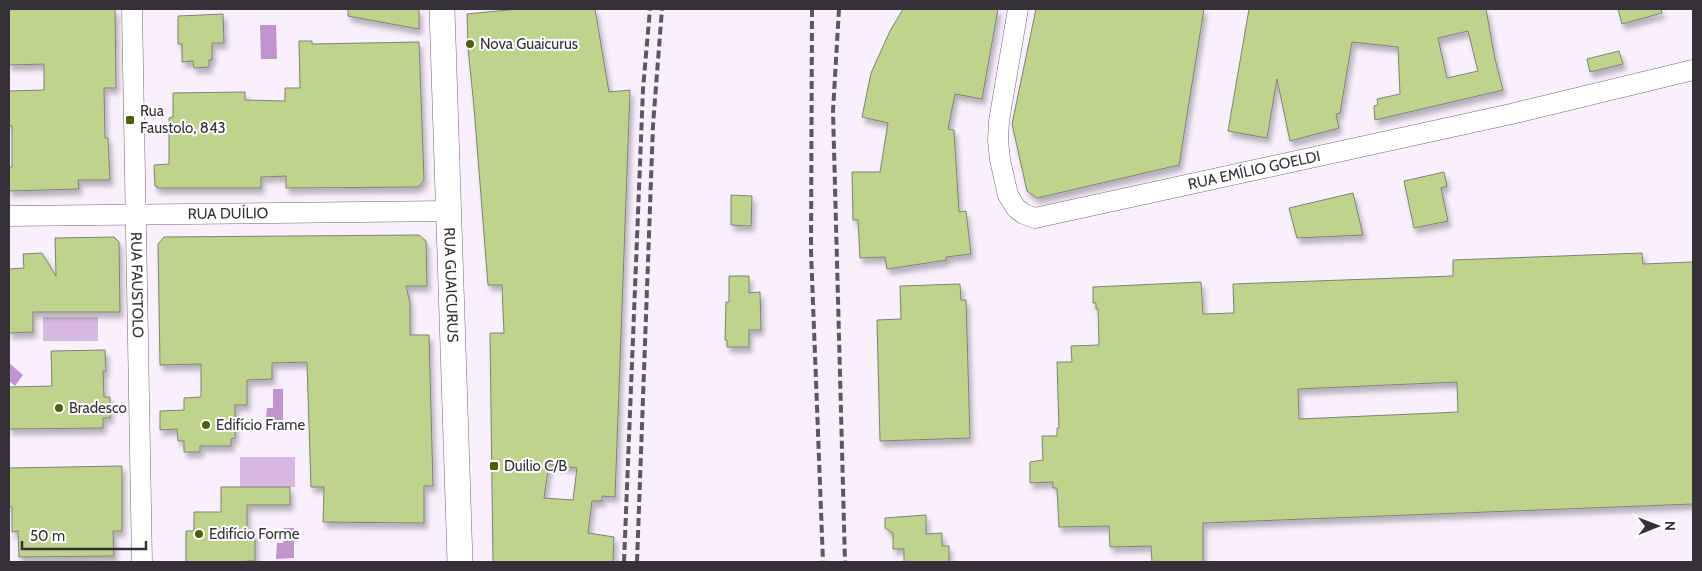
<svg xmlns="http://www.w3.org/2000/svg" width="1702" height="571" font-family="Cabin,sans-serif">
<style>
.green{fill:#d7b8e0}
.water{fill:#c294cf}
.building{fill:#bed48c;stroke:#7e8373;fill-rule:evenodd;filter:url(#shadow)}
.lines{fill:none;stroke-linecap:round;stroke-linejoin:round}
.minor-casing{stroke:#716674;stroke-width:21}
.major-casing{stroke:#716674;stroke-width:26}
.minor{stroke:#fff;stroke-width:20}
.major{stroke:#fff;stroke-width:25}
.rail{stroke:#5d575f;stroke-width:4;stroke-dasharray:8 4;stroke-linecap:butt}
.poi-dot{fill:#4e6108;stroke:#fff;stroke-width:2}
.labels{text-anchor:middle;stroke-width:4;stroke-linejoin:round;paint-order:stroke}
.poi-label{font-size:15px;fill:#363138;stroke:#fff;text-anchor:start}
.street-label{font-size:15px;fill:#363138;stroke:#fff}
</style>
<defs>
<filter id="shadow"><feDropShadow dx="3" dy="5.5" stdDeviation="2.5" flood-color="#0004"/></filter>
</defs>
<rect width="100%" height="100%" fill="#faf0fd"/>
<g class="green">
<rect x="43" y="317" width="55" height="24"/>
<rect x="240" y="457" width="55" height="30"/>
</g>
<g class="water">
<polygon points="260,25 276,25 277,59 261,59"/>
<polygon points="9,363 23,375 15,386 9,381"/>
<polygon points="273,389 283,389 283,426 265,426 267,408 273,408"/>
<polygon points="284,528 294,528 294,558 276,559 277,543 283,543"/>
</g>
<g class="building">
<polygon points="9,9 115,9 116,88 104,88 105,138 108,138 110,180 78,180 79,189 9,191 9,167 12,167 12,126 9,126 9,91 44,90 44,64 9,65"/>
<polygon points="348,9 419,9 419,29 348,16"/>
<path d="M518,9H595L609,92L630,90L615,497L602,496V501H592L588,533L614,537L613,562H493L490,333H504L502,285H488L474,107L468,48L467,14ZM549,464L577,468L573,500L544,498Z"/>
<polygon points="903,9 998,9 982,99 955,94 948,129 954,130 959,212 966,211 971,254 946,257 947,260 887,269 885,257 860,258 858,220 853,220 852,172 880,172 888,123 862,117 871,73 890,31"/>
<polygon points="1036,9 1204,9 1179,165 1037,198 1027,191 1012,124"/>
<path d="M1249,9H1486L1495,59L1503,90L1375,120L1374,106L1378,105L1377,99L1400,94L1398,47L1352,42L1340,113L1336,114L1339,128L1290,141L1277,79L1267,138L1228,131ZM1468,31L1478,71L1447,78L1438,38Z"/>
<polygon points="1618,9 1661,9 1662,13 1622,24"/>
<polygon points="223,14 224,43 212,43 212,60 209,60 209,67 194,68 193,61 182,62 182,44 178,44 178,16"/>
<polygon points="299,41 312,41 312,44 419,42 424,180 418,187 286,188 286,176 261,177 261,188 157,188 157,186 155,186 154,165 169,164 169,118 173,117 173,93 245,92 245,100 285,101 285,88 300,88"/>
<polygon points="1619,51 1623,64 1590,72 1587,59"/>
<polygon points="1444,172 1447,186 1441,188 1448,221 1414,228 1404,181"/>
<polygon points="1353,193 1363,235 1297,238 1289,208"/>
<polygon points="731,195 752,196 751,226 731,225"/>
<polygon points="419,235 426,241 427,286 406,286 410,303 410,335 429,335 433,486 424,486 424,523 323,522 324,487 311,487 307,362 272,363 272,379 247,380 247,405 235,405 235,438 231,439 231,446 200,446 200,452 184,452 184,441 178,441 177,429 160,430 160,411 184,410 184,398 201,397 201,364 160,365 158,244 164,237"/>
<polygon points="114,237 119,242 120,312 33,312 33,332 9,333 9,269 24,268 23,254 42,253 56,276 55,238"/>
<path d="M1642,253L1643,264L1693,262V504L1203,523V562H1152L1151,546L1110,547L1109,526L1059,527L1057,488H1053V482L1030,483V462L1043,460L1042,436H1057V428H1059L1057,362H1072L1071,346L1099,345L1098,309H1096V303H1093V287L1201,282L1203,314L1234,313L1233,284L1453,276V260ZM1457,382L1458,412L1299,419L1298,389Z"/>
<polygon points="729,276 749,276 749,293 760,292 761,330 749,330 749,347 727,347 727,340 725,340 726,302 729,302"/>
<polygon points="960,284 961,300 966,300 970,438 880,441 877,320 901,319 900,286"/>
<polygon points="105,350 106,371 103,371 104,397 110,397 110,418 103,418 103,428 9,429 9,387 52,386 51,351"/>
<polygon points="122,466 122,531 113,531 114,556 19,557 18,531 12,532 12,507 9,507 9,468"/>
<polygon points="221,487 290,487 290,505 247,505 247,532 255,532 255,561 247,561 247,562 186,562 186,531 194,531 194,512 221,512"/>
<polygon points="926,515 926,534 942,533 942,546 949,546 949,562 904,562 904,549 893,549 893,533 885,528 885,518"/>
</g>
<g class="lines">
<defs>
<g id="minor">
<path id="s1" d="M132,9L142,562"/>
<path id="s2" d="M1018,9L999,121L998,140L1000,160L1008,195L1016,208L1024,214L1035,218L1511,114L1693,70"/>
<path id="s3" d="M9,216L447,211"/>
</g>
<g id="major">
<path id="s4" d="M442,9L460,562"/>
</g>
</defs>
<use href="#minor" class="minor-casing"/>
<use href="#major" class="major-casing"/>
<use href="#minor" class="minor"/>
<use href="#major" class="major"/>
<g class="rail">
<polyline points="812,9 811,251 823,562"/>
<polyline points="839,9 833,111 845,562"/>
<polyline points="624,562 643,89 650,9"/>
<polyline points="637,562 653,125 662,9"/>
</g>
</g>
<g class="poi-dot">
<circle cx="470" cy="44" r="5"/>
<rect x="125" y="115" width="10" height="10" rx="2.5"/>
<circle cx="59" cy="408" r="5"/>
<circle cx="206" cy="425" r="5"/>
<rect x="489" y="461" width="10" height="10" rx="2.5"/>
<circle cx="199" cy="534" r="5"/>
</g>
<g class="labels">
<g class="poi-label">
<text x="480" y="49">Nova Guaicurus</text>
<text x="140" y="116">Rua<tspan x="140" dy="17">Faustolo, 843</tspan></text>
<text x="69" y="413">Bradesco</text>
<text x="216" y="430">Edifício Frame</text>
<text x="504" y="471">Duilio C/B</text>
<text x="209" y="539">Edifício Forme</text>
</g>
<g class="street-label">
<text dy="5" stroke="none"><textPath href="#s2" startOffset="450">RUA EMÍLIO GOELDI</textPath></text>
<text dy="5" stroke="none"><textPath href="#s3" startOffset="219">RUA DUÍLIO</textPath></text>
<text dy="5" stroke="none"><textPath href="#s1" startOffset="276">RUA FAUSTOLO</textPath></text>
<text dy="5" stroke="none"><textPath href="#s4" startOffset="276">RUA GUAICURUS</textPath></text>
</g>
</g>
<rect width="1702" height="571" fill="none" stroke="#363138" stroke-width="20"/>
<g transform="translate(1657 526) rotate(89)" stroke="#ffffff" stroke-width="4" paint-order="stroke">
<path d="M0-4L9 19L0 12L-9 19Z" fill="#363138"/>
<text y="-8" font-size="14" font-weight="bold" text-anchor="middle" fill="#363138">N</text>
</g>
<path d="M22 541v8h124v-8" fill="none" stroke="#363138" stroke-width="2.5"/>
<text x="30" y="541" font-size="15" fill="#363138" stroke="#ffffff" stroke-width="4" paint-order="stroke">50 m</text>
</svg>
